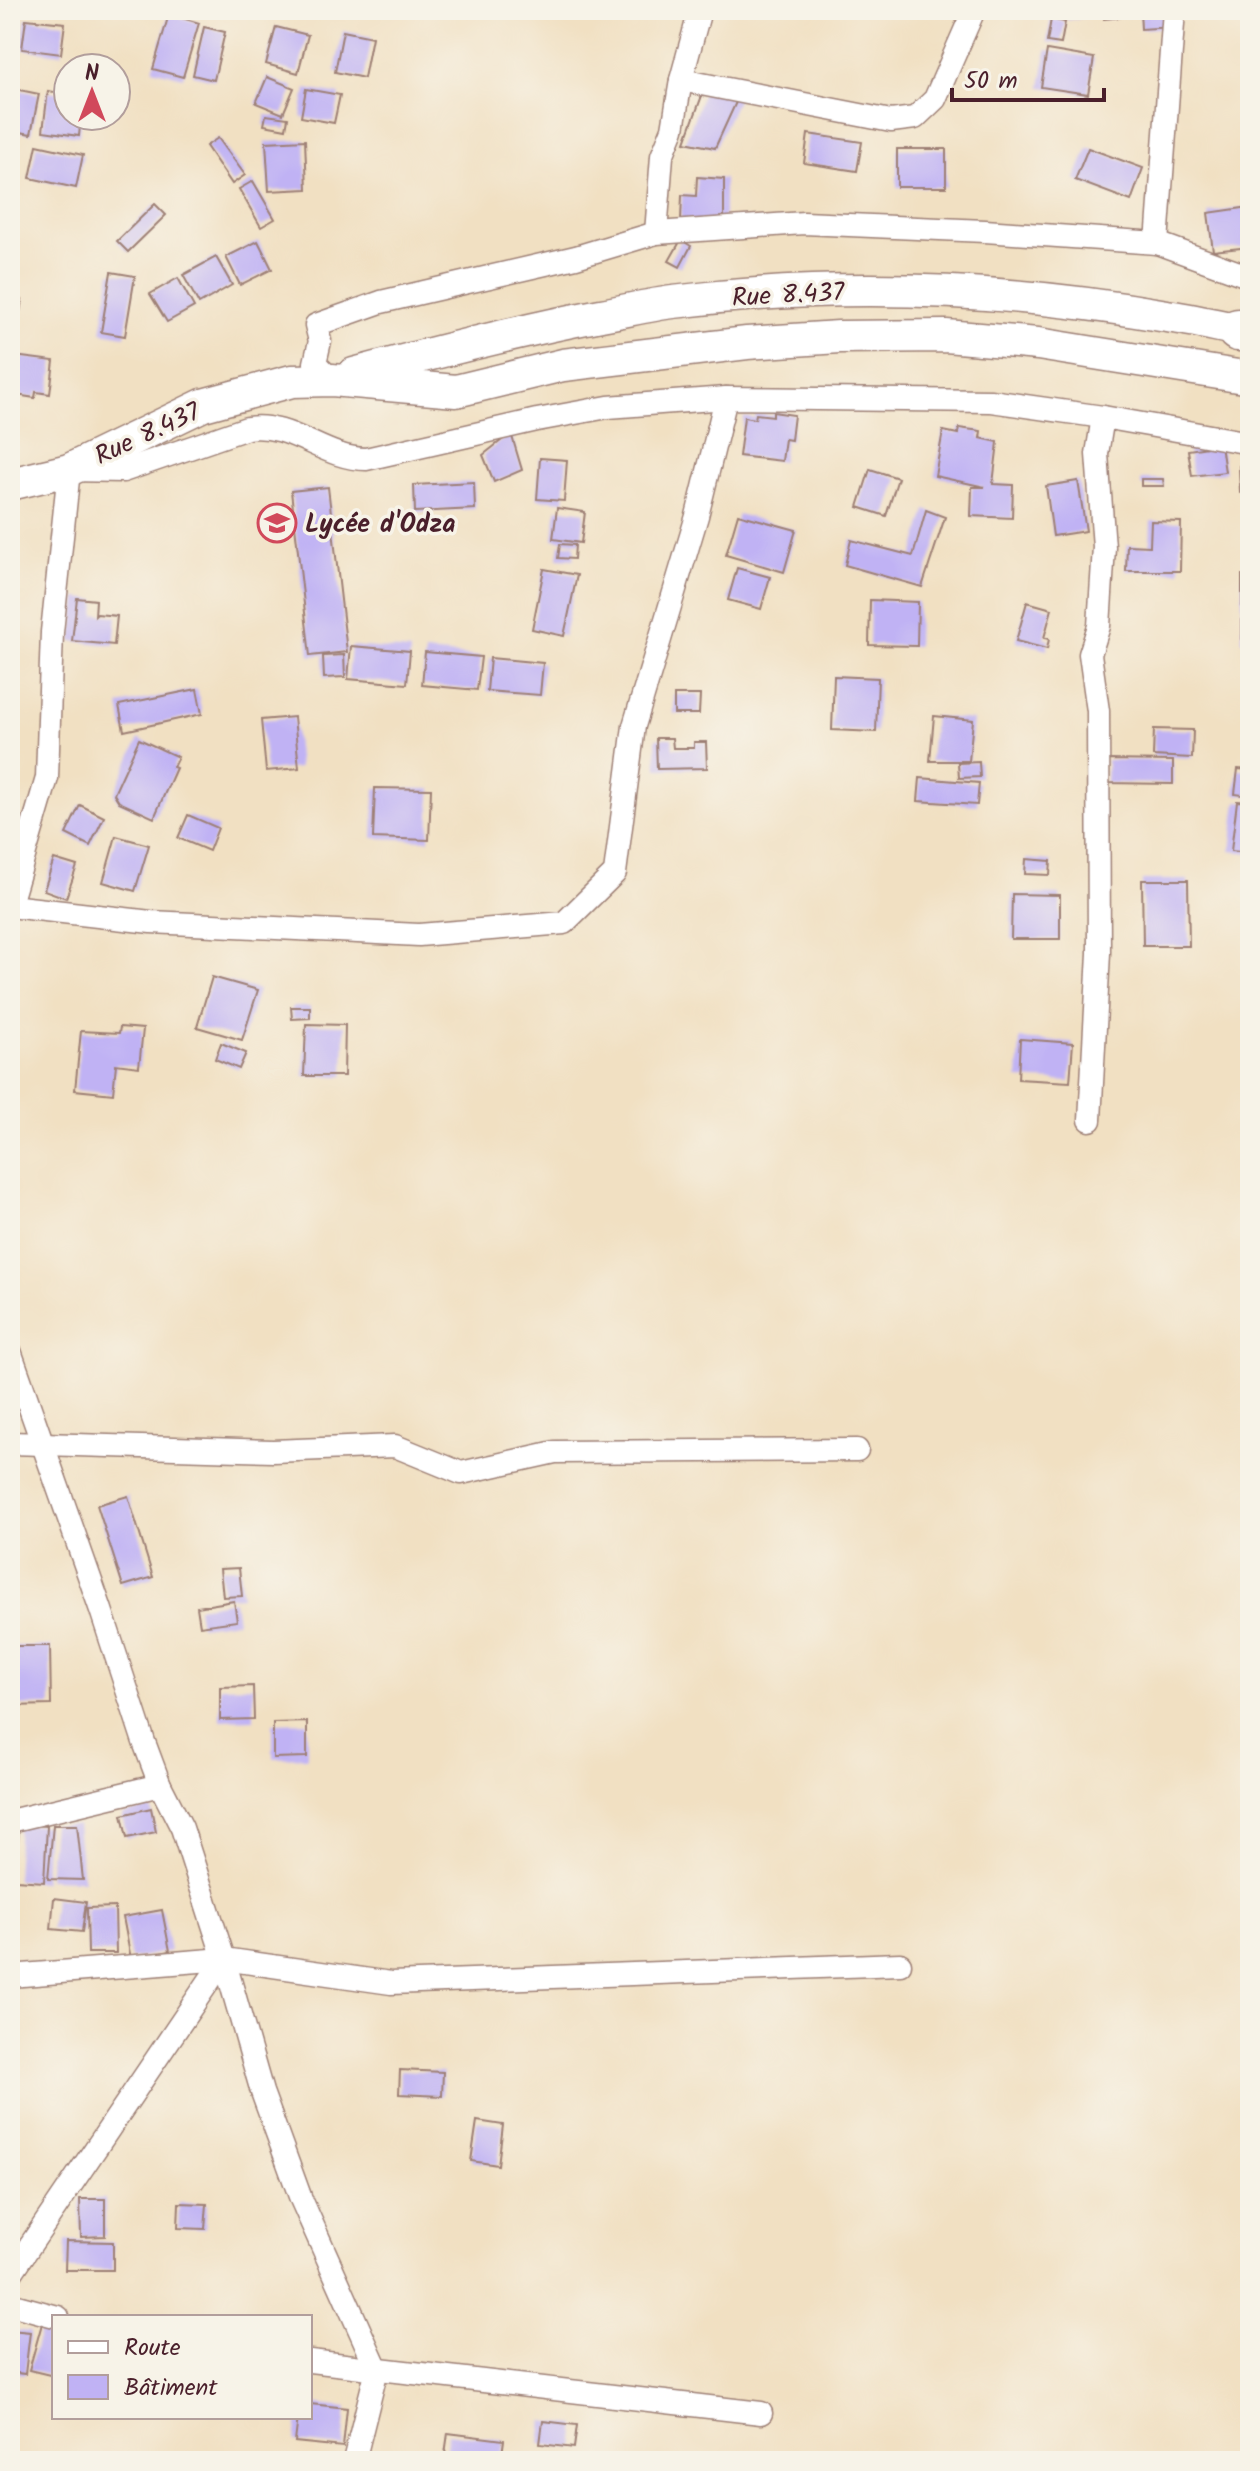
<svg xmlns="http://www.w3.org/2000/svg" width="1260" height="2471" font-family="Kalam,sans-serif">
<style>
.building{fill:#c0b2f4}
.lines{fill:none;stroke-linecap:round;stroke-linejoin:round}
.minor-casing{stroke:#9e8076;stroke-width:25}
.secondary-casing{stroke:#9e8076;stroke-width:35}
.motorway-casing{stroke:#9e8076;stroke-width:45}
.minor{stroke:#fff;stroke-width:22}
.secondary{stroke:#fff;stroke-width:32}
.motorway{stroke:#fff;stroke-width:42}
.labels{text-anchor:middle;stroke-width:7;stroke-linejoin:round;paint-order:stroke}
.street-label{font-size:26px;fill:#4a1f2b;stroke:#f7f3e8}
.poi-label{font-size:26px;font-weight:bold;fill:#4a1f2b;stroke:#f7f3e8;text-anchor:start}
</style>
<rect width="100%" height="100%" fill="#f7f3e8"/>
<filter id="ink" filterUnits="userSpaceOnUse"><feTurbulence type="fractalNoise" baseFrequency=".0125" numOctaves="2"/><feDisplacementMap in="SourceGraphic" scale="16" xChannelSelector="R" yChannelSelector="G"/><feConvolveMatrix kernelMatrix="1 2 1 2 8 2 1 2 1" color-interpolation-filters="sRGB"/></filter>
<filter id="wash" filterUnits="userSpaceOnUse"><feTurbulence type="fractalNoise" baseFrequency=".006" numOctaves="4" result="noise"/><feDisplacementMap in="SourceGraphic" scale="32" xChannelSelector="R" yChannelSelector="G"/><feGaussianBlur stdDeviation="1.8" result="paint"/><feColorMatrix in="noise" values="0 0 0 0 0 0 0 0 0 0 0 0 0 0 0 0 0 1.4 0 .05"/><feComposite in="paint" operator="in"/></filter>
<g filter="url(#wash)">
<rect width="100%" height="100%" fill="#f1e0c2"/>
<g id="blocks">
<g class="building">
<polygon points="1066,10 1100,10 1100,15 1067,20"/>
<polygon points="1103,10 1130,10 1131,16 1104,19"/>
<polygon points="1140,10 1171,10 1172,27 1141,29"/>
<polygon points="169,14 199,23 183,77 153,69"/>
<polygon points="26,19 65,23 61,54 22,49"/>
<polygon points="1051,19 1065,22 1061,44 1047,42"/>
<polygon points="204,27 225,32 214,80 193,75"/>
<polygon points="276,27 308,35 298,73 266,64"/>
<polygon points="343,31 372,37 364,78 335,72"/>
<polygon points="1047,50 1094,58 1088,94 1041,87"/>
<polygon points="267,77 294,88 283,114 256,103"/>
<polygon points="707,82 742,89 715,148 685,142"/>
<polygon points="10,88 39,94 31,134 10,130"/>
<polygon points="306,89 340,95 334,123 301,117"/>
<polygon points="48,91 68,94 68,116 81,116 79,136 43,131"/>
<polygon points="266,115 288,118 286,129 264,125"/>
<polygon points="808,134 862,142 857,171 804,163"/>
<polygon points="218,138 245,175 232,184 206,146"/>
<polygon points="305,140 307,189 269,191 266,142"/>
<polygon points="37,145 83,155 76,188 30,178"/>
<polygon points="1088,148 1143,168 1131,201 1075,180"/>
<rect x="897" y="149" width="49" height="38"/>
<polygon points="697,177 724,179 724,223 681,220 682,195 696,196"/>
<polygon points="253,181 275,219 261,227 239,189"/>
<polygon points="155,204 166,215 128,252 117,241"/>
<polygon points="1250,207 1250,247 1213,251 1208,213"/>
<polygon points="681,240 691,246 680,267 669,261"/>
<polygon points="258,241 272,269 240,285 226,257"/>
<polygon points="216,257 232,285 199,304 183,275"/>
<polygon points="111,272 135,276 125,336 101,332"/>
<polygon points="178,278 194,307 167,322 150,294"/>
<polygon points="10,299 22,300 17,330 10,329"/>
<polygon points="14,356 54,361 50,394 36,392 35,398 10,394"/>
<polygon points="773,412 794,415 791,440 785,439 782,461 739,456 744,417 755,419 756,414 773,416"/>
<polygon points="959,428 981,431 980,438 998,442 993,484 1013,485 1012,518 971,516 972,487 985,487 935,476 943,431 958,434"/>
<polygon points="511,433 522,470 494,482 483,455"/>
<polygon points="1221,445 1225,472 1192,476 1188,450"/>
<polygon points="540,458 567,460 564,501 537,499"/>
<polygon points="1250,465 1250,492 1240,493 1239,466"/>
<polygon points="870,469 898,478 886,516 858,507"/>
<polygon points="1141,479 1163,479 1164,486 1141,486"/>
<polygon points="1078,481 1086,531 1053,536 1046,486"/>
<polygon points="474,482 475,509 415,512 414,485"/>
<polygon points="328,487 347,652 310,656 291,491"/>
<polygon points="557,508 585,512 581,543 553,539"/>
<polygon points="926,510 945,517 922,587 845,565 851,540 913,556"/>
<polygon points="738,514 796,530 784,572 726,555"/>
<polygon points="1151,521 1181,522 1180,571 1126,571 1127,545 1150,546"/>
<polygon points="560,544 575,545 574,559 558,558"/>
<polygon points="737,568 770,577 761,609 728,600"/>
<polygon points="544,569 577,575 564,636 532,629"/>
<rect x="1242" y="575" width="8" height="66"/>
<polygon points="77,598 96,600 95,616 97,614 117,616 114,645 72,641"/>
<polygon points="870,600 918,602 917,646 869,645"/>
<polygon points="1027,602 1052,609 1044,638 1049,639 1047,649 1016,641"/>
<polygon points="351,646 410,651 407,684 348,679"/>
<polygon points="425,652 481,657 477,690 422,685"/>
<polygon points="344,655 345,677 324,678 323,656"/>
<polygon points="490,658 543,663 540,695 487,691"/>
<polygon points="834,676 878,678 876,732 832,730"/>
<polygon points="197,689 202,714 124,731 119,705"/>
<polygon points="674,695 700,695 699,714 674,714"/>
<polygon points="934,716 973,720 969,761 930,761"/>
<polygon points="294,717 299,768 266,771 261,720"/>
<polygon points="1154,729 1193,730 1192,758 1153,756"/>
<polygon points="656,738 672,738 673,748 694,748 694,742 706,742 707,768 657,769"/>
<polygon points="139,739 178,757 173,767 176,768 154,818 119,802 114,794"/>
<polygon points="1107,760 1173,761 1173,784 1106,783"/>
<polygon points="979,762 980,777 959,778 958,763"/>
<polygon points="1238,769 1250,770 1250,796 1235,794"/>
<polygon points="920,778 979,783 977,805 918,801"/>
<polygon points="375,788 431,789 429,840 373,838"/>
<polygon points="1237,801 1250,802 1250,853 1231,851"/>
<polygon points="80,805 104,817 90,846 66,834"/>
<polygon points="188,815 218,828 209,851 178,838"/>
<polygon points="116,836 149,845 135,891 103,882"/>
<polygon points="54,859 77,866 66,898 44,890"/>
<polygon points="1026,859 1051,861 1050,875 1025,874"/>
<polygon points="1142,880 1188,880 1189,946 1143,946"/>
<polygon points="1012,894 1060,895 1060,939 1011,939"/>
<polygon points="212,977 258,990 242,1040 197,1027"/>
<polygon points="291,1007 310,1007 310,1018 292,1019"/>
<polygon points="306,1024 345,1025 344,1076 304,1076"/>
<polygon points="120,1027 143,1029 139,1067 116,1064 113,1094 75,1090 81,1031 119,1033"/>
<polygon points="1020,1039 1073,1043 1070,1082 1018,1079"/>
<polygon points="221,1043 246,1053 239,1069 215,1059"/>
<polygon points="128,1496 153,1577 123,1586 97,1505"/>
<polygon points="239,1568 242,1596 223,1597 220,1569"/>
<polygon points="234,1601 237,1621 200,1626 197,1607"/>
<polygon points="10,1646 50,1646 51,1705 10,1706"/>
<polygon points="253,1686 254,1719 220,1720 220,1687"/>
<polygon points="307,1722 307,1757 273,1758 273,1723"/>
<polygon points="151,1808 156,1832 127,1838 122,1815"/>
<polygon points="19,1824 47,1826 44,1882 16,1880"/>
<polygon points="53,1825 77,1825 83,1880 48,1879"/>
<polygon points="54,1898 86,1902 82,1932 51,1929"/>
<polygon points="115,1907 116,1953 88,1953 87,1908"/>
<polygon points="162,1910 170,1951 131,1959 123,1917"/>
<polygon points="400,2070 443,2072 442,2096 399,2094"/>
<polygon points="477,2121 503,2125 498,2165 471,2161"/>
<polygon points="80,2199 105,2199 105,2236 81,2237"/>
<polygon points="179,2203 207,2204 205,2229 178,2228"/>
<polygon points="66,2241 113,2242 113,2270 65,2270"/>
<polygon points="43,2320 54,2323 54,2376 29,2370"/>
<polygon points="10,2330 30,2332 25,2374 10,2372"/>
<polygon points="310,2404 347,2408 343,2447 295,2442 298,2417 310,2417"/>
<polygon points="543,2421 577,2425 574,2448 540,2444"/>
<polygon points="448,2433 504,2440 501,2461 444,2461"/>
</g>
</g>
</g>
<g filter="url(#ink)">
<use href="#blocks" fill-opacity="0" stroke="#9e8076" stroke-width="2"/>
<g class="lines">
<defs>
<g id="minor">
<polyline points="681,80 891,121 915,118 935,99 974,10"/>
<polyline points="656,233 662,156 673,129 681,80 700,10"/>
<polyline points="1157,243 1174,10"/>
<polyline points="332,380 315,363 320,341 316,325 381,302 576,257 656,233 804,223 985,231 1157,243 1250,277"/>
<path d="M10,904L47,778L52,632L69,470L123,471L247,428C291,421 323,459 366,459L537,420L608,407L726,398L991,401L1103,417L1250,443"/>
<polyline points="10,906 151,922 419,935 564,923 615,873 634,726 697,516 726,398"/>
<polyline points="1090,1120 1099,953 1098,711 1090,654 1099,626 1104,547 1097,454 1103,417"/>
<polyline points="10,1351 101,1610 144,1742 160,1785 182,1828 224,1959 262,2092 301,2199 377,2369 354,2461"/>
<polyline points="10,1443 273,1451 395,1446 461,1473 555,1452 857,1450"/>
<polyline points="10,1821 160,1785"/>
<polyline points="10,1976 224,1959 391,1983 900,1964"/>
<polyline points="10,2275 224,1959"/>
<polyline points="10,2304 58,2317"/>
<polyline points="310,2361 761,2413"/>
</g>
<g id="secondary">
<path d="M354,374C436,352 518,331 601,315C625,311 649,305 673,302C836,282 1005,288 1167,316C1195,320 1222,327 1250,332"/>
<polyline points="10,484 69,470 203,405 292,381 332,380 456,391 563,365 747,343 839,337 946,336 1038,344 1250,378"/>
</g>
<polyline id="motorway" points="1238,330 1250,330"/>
</defs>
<use href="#minor" class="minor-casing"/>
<use href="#secondary" class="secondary-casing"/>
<use href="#motorway" class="motorway-casing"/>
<use href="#minor" class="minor"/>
<use href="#secondary" class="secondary"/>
<use href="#motorway" class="motorway"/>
</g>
</g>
<defs>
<symbol id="school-ring" viewBox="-11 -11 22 22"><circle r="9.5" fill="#f7f3e8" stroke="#d1495b" stroke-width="1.5"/><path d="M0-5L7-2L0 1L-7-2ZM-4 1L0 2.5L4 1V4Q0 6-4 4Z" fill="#d1495b"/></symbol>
</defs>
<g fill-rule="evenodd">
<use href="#school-ring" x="255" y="501" width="44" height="44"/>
</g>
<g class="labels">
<g class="street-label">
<text transform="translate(788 294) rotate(-3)" y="9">Rue 8.437</text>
<text transform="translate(147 433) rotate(-25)" y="9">Rue 8.437</text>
</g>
<g class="poi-label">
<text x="305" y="532">Lycée d'Odza</text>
</g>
</g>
<rect width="1260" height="2471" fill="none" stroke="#f7f3e8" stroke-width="40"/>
<rect x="52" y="2315" width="260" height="104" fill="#f7f3e8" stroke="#b29e9c" stroke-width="2"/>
<rect x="68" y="2341" width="40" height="12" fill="#ffffff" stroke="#b29e9c" stroke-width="2"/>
<text x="124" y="2355" font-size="24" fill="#4a1f2b">Route</text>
<rect x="68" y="2375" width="40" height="24" fill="#c0b2f4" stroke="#b29e9c" stroke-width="2"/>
<text x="124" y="2395" font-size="24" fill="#4a1f2b">Bâtiment</text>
<g transform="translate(92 92)"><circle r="38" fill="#f7f3e8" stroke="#b29e9c" stroke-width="2"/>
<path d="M0-6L14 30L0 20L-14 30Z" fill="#d1495b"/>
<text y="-12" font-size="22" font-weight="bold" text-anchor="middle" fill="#4a1f2b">N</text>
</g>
<path d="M952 88v12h152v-12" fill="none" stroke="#4a1f2b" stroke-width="4"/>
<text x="964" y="88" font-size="24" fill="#4a1f2b" stroke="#f7f3e8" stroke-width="6" paint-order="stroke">50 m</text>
</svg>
